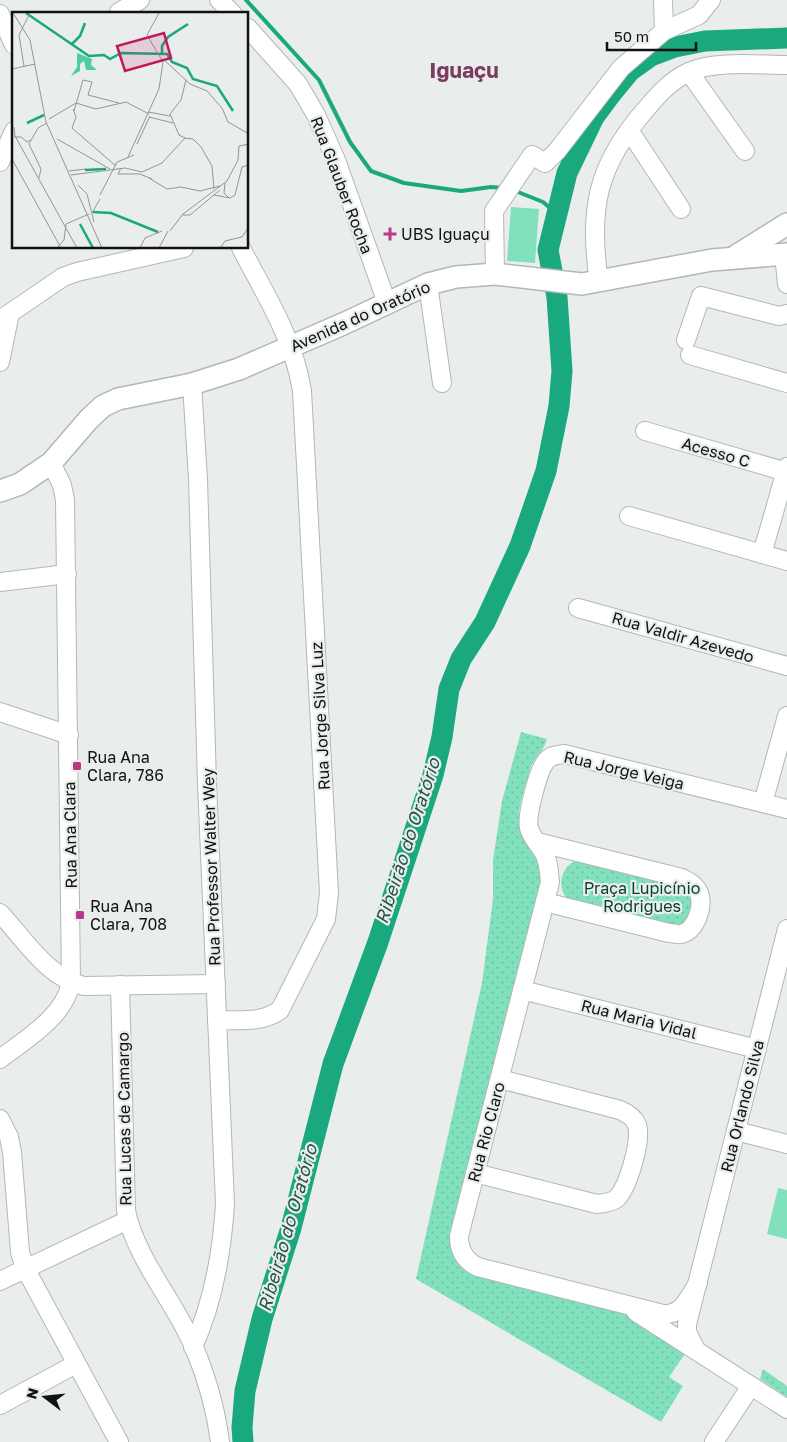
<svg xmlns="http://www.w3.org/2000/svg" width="787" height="1442" font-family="'Golos Text',sans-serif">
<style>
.green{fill:url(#green-dots)}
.pitch{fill:#80e1bc}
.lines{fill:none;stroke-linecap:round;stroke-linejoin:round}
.stream{stroke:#1aa87f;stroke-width:4}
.river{stroke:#1aa87f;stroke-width:21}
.minor-casing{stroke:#b3b7b5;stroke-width:20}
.major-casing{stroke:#b3b7b5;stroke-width:24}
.minor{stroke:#fff;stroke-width:18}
.major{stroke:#fff;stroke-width:21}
.poi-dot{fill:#b83a87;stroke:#e9edeb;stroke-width:2}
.labels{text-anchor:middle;stroke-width:4.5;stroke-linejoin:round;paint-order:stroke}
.street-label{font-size:16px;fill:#111312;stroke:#e9edeb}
.poi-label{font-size:16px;fill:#111312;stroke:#e9edeb;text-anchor:start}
.park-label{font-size:16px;fill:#063f2e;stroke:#e9edeb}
.water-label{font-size:18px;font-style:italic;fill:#225543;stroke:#e9edeb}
.district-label{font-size:21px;font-weight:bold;fill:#7c3c60;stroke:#e9edeb}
.inset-river{fill:none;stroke:#1aa87f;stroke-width:2.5}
.inset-road{fill:none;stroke:#939694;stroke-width:1}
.view{fill:#c2185b;fill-opacity:0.15;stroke:#c2185b;stroke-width:2.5}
.inset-edge{fill:none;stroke:#111312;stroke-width:2.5}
</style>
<defs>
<pattern id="green-dots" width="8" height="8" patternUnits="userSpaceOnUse" patternTransform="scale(1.25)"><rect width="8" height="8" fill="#80e1bc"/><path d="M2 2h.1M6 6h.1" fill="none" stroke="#6ec0a1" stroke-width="1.8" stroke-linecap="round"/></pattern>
</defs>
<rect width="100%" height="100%" fill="#e9edeb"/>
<g class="green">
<path d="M521,732L547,739C544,751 536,755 531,766C527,784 515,809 520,827C526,850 543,858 541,885L453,1234L463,1267L471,1273L633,1316L687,1351L669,1377L683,1386L661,1422L416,1279L482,983L493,899V860L502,801Z"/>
<path d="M578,860L681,884L695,896L690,920L678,928L566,898C557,884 561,866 578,860Z"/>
<polygon points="763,1369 787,1386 787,1397 760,1379"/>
</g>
<g class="pitch">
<polygon points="511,207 539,209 535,263 507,261"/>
<polygon points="778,1188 787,1190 787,1239 767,1234"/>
</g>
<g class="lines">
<g class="stream">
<polyline points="246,0 319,80 350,142 371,171 404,183 461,191 491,187 504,188"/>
<polyline points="513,190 543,202 557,214"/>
</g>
<polyline class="river" points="243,1442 242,1427 245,1391 262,1319 291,1228 333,1064 378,942 433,775 442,737 449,689 461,659 485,622 520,546 546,471 559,406 562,371 557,297 548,250 567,173 594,117 611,94 630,71 651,56 675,47 705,41 787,38"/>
<defs>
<g id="minor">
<polyline points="219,0 233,14"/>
<polyline points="663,0 664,31"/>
<polyline points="119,12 140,0"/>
<polyline points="0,14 14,45"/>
<polyline points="248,28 298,84 316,115 336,160 387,303"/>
<polyline points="689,72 745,151"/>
<polyline points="629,130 681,209"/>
<polyline points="0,162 14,131"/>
<polyline points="784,254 787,284"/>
<polyline points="495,274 494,211 532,155 545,163 557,151 621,68 664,31 699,15 711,0"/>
<path d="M599,282C588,209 597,165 646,109C658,95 671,80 689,72C715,60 759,65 787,65"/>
<polyline points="428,284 442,383"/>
<polyline points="0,320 63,277 77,272 184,248"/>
<polyline points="686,340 701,296 779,316 787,314"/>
<polyline points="690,355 787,383"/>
<polyline points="0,362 10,313"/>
<path d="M192,384L198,479L207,783L225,1204C222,1252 213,1303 193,1347"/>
<polyline points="645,431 787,472"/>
<polyline points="629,516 787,561"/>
<polyline points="762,554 787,467"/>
<polyline points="0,582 67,574"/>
<polyline points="578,608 787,666"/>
<polyline points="0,712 69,735"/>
<polyline points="763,803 787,716"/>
<path d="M537,842L682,878C689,882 696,885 699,893C704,906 696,931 681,934C678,935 673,933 669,933L545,902"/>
<path d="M0,913C24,939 48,978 84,986L216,984"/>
<path d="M120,985L126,1211C137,1261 174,1300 194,1347C206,1376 216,1410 220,1442"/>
<polyline points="522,990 757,1049"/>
<path d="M217,1020C239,1020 263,1023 280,1010L326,919L329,893L302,391C294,339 265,294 241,248"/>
<path d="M0,1059C26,1039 64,1017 71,983L65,500L62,485L51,463"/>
<polyline points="0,1119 9,1137 12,1152 20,1252 25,1268 119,1442"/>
<polyline points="736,1131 787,1144"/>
<path d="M475,1173L597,1204C604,1203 610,1203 616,1199C628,1188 642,1140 637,1125C634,1117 627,1113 620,1110L500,1079"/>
<polyline points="0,1281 128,1220"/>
<path d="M698,1283C689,1297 683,1315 663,1314L478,1267C465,1261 459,1250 459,1236L550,882C549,873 549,864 545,855C541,846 532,839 529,828C526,816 538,771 546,761C551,755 557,755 564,754L787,809"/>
<polyline points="636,1312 787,1409"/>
<polyline points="696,1350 687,1332 687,1324 787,929"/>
<polyline points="0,1405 76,1364"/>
<polyline points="714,1442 751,1386"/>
</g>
<g id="major">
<polyline points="736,256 787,224"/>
<polyline points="0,491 20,484 51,463 89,419 103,406 118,399 192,384 239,369 343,324 428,284 456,277 495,274 582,284 712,260 787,254"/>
</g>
</defs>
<use href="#minor" class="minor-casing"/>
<use href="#major" class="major-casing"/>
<use href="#minor" class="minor"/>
<use href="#major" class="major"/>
</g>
<g class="poi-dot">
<path d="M387.5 226.5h5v5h5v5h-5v5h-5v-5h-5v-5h5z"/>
<rect x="72" y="761" width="10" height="10" rx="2.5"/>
<rect x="75" y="910" width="10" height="10" rx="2.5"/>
</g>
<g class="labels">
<g class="street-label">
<text transform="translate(342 185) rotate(69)" y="6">Rua Glauber Rocha</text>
<text transform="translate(360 316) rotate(-24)" y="6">Avenida do Oratório</text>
<text transform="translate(716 452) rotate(16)" y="6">Acesso C</text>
<text transform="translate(683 637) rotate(16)" y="6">Rua Valdir Azevedo</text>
<text transform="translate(320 716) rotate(-93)" y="6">Rua Jorge Silva Luz</text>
<text transform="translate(624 770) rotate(13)" y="6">Rua Jorge Veiga</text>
<text transform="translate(70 835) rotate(-91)" y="6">Rua Ana Clara</text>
<text transform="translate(211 867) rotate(-92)" y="6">Rua Professor Walter Wey</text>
<text transform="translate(639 1019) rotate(14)" y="6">Rua Maria Vidal</text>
<text transform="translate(742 1106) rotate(-76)" y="6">Rua Orlando Silva</text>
<text transform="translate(124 1119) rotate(-91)" y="6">Rua Lucas de Camargo</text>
<text transform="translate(486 1132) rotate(-75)" y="6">Rua Rio Claro</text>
</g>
<g class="poi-label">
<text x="401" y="240">UBS Iguaçu</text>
<text x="87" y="763">Rua Ana<tspan x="87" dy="18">Clara, 786</tspan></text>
<text x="90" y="912">Rua Ana<tspan x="90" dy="18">Clara, 708</tspan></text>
</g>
<g class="park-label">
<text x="642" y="894">Praça Lupicínio<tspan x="642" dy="18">Rodrigues</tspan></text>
</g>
<g class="water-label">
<text transform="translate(408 841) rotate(-72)" y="6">Ribeirão do Oratório</text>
<text transform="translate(288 1228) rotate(-74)" y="6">Ribeirão do Oratório</text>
</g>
<g class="district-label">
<text x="464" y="78">Iguaçu</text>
</g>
</g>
<g transform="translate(12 12)">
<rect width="236" height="236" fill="#e9edeb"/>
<path d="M65,41L80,47L79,53L85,58H74L72,49L68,52V59L59,64L65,55Z" fill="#4fcda2"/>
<path class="inset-river" d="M14,1L77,44L92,43L98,47L109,41L155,42L160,50L175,56L181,67L205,74L221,99M59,33L68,24L73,11M150,41V34L156,25L176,12M15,111L32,103M73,158L94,157M81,200L99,201L146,220M68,212L81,236"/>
<path class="inset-road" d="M1,1L18,28L34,110L90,236M151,47L178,72L195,79L210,96L216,110L237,122M12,54L7,23L18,1M0,57L23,52M64,91L84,97L114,90L137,102M62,99L71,68L80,70L76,83L107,91M136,100L158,104M137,105L161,111M37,107L64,91M2,115L3,124L65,236M60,116L104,154M60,116L64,105L61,97M2,125H9L15,130L18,128M172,126L181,127L189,135L200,154L202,177M173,126L167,123L158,102L169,88L174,68M45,127L98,157M125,132L138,104M116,145L147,77L151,50L135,23L147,1M0,147L49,236M109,156L106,162H128L140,167M57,159L74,157M59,163L113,156L130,160L150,151L173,126M27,166L29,157L17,132L26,116L35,111M137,166L155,177L169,175L188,179L208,174M213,171L212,181L217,186M66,173L75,182L82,210M88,183L105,150L122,143M202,183L218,186M218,186L223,183L230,155L237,153M80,201L88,187M171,203H178L208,178M158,219L171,202L215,169L226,148L227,134L237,132M45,236L52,228L54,212L77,202M128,236L133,226L150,219M147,236L156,219M208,236L213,229L230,225L236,216"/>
<path class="view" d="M152,21L159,46L113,59L105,34Z"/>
<rect width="236" height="236" class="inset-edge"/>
</g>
<g transform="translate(45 1397) rotate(286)" stroke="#e9edeb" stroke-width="4" paint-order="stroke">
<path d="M0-4L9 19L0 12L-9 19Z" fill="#111312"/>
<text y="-8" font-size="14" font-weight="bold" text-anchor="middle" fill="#111312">N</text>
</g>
<path d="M607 42v8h89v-8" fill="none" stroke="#111312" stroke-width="2.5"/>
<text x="614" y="42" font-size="15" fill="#111312" stroke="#e9edeb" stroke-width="4" paint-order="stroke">50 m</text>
</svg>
